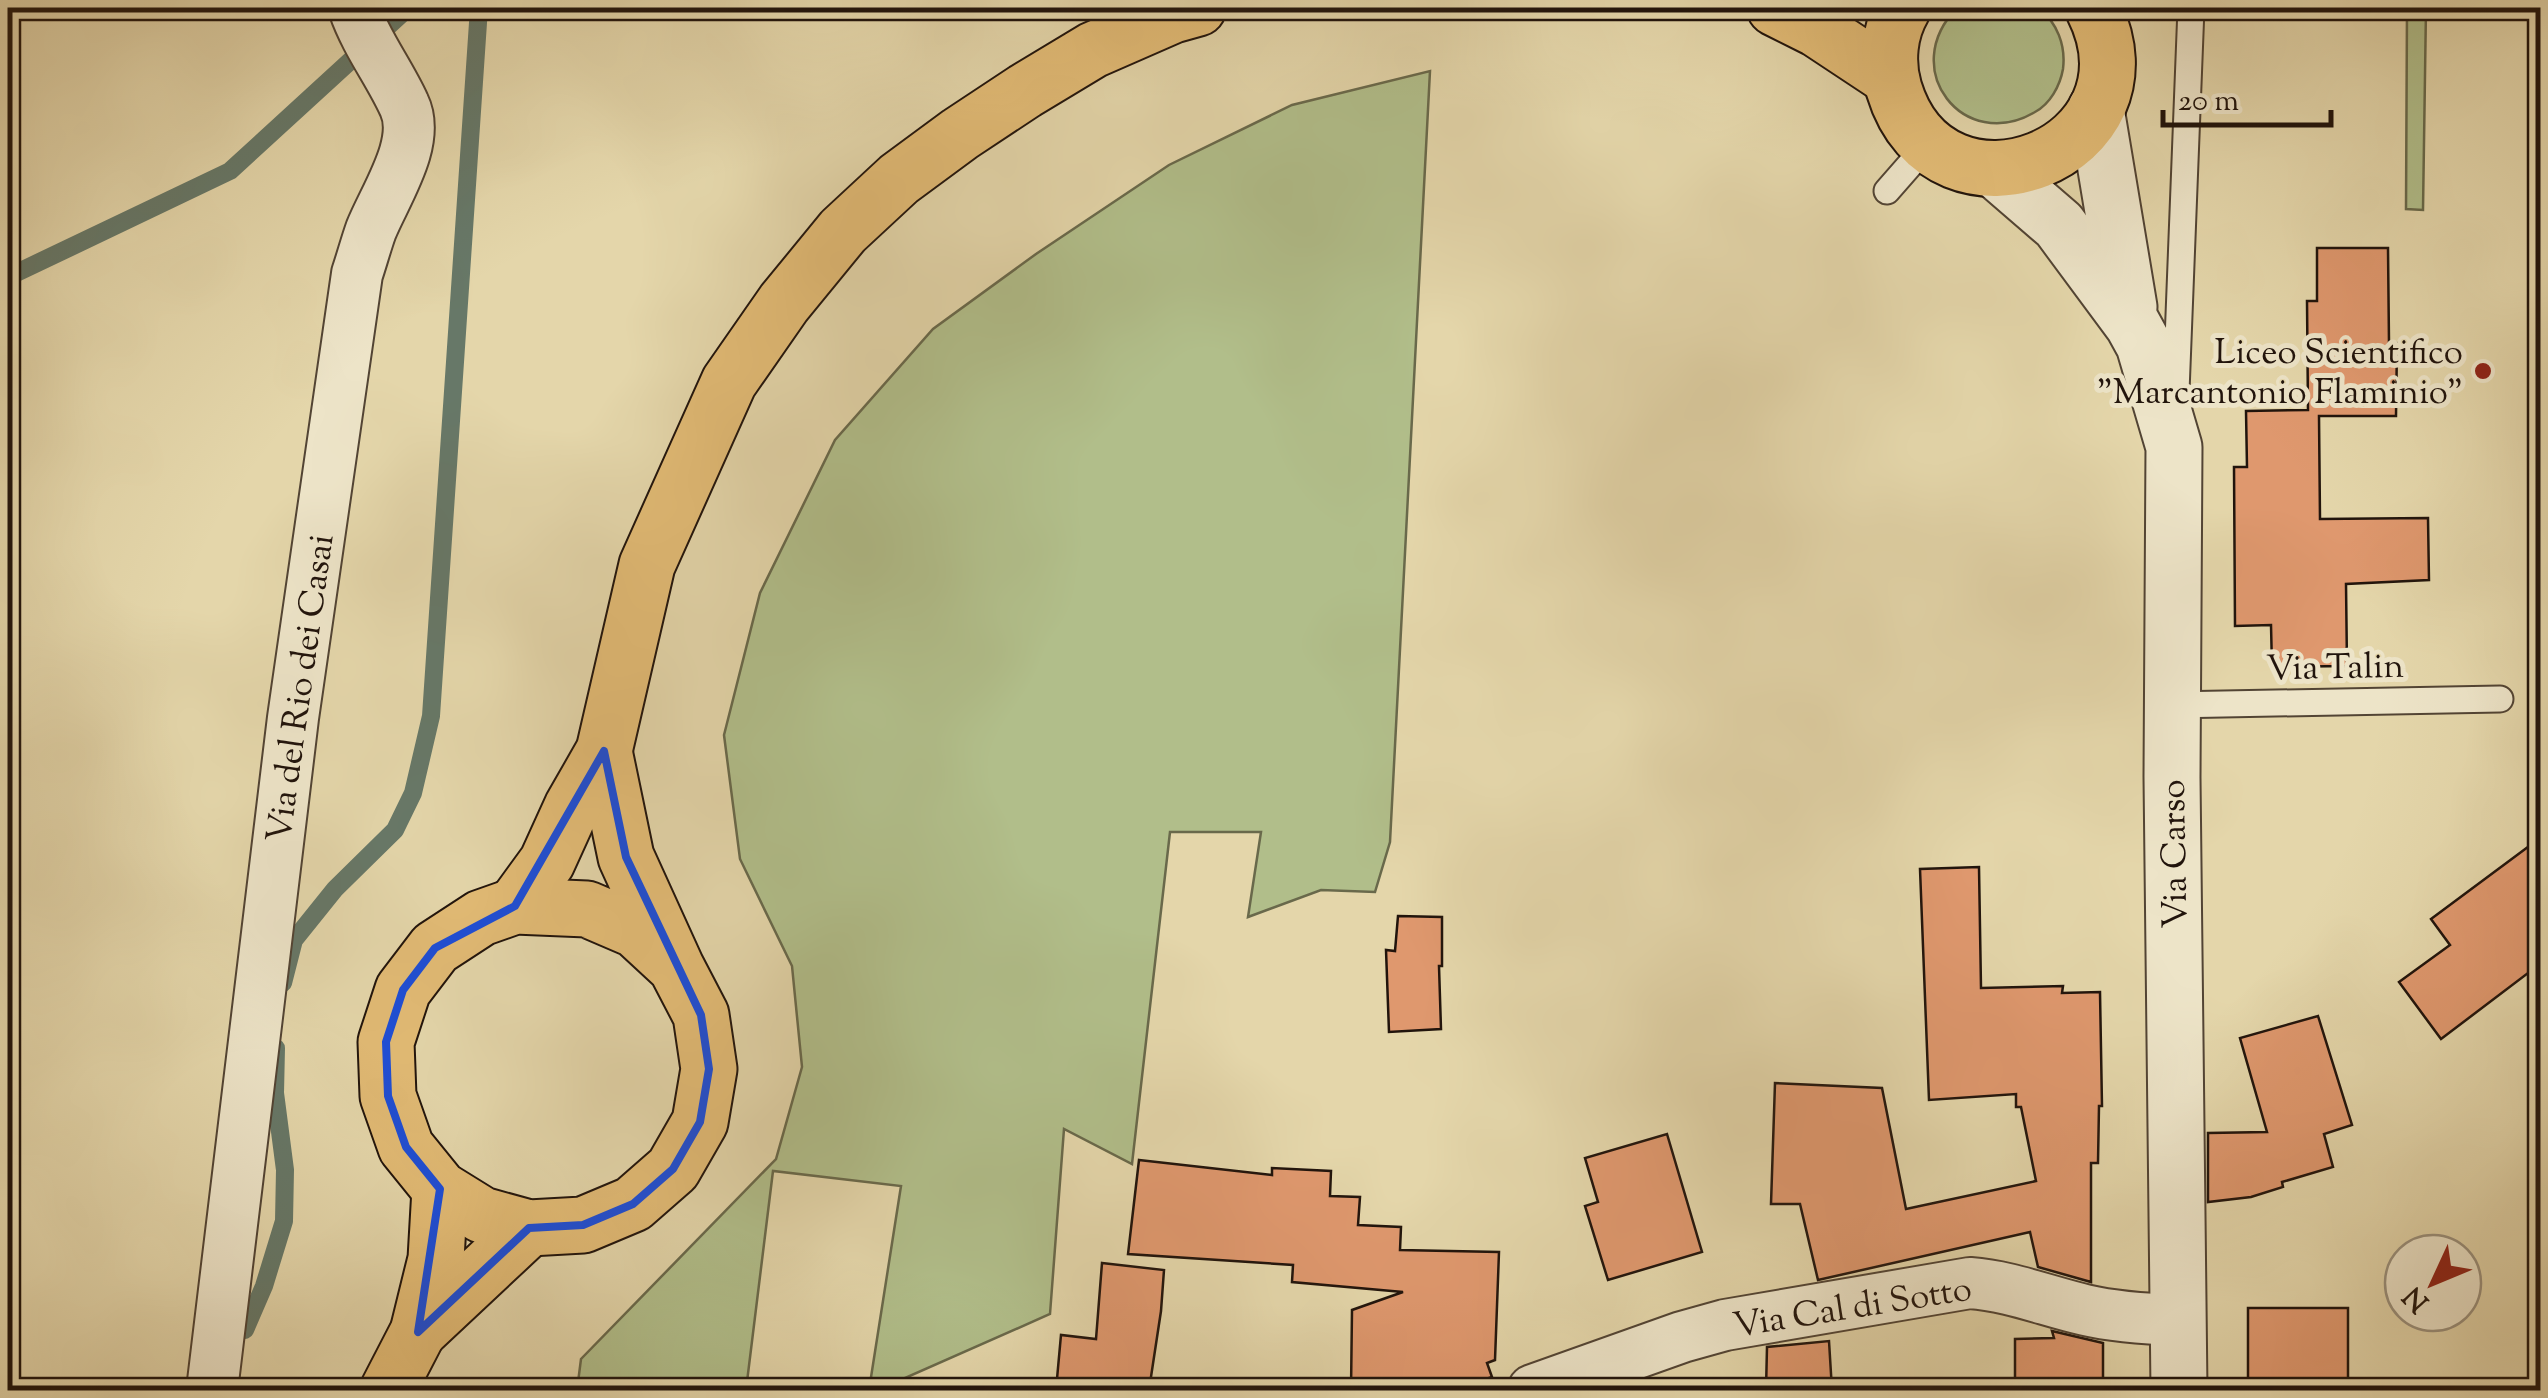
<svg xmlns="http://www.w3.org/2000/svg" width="2548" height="1398" font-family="'Sorts Mill Goudy',serif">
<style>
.green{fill:#b1be8a;stroke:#69694b;stroke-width:2.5}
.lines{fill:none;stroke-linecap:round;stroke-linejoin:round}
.stream{stroke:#677868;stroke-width:18}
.building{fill:#df986e;stroke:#21140c;stroke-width:2.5}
.service-casing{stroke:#524434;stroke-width:29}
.minor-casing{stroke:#524434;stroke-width:54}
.tertiary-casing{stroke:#524434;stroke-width:59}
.primary-casing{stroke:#21140c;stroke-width:59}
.service{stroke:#ede4c8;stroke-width:25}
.minor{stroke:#ede4c8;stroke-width:50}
.tertiary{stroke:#ede4c8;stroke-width:55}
.primary{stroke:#e2bb75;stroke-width:55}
.marked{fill:none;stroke:#1d4ed8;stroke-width:8;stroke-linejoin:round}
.poi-dot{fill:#8f2418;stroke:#ede4c8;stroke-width:4}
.labels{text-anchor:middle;stroke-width:10;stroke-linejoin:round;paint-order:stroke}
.poi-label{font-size:35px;fill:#21140c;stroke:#ede4c8;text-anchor:end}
.street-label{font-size:35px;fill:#21140c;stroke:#ede4c8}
</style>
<rect width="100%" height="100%" fill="#e4d6aa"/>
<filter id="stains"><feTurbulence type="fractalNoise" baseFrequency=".002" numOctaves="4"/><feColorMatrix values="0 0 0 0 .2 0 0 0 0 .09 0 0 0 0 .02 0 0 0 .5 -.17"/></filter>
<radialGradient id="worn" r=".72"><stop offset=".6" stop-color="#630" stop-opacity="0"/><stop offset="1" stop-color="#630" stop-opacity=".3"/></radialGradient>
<g class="green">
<path d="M1957,8H2039C2057,23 2066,45 2063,69C2060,86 2050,104 2035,112C1964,154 1897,69 1957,8Z"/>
<polygon points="2407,8 2426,8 2423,210 2406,209"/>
<polygon points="1430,71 1390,842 1375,892 1321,890 1248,917 1261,832 1170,832 1132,1164 1064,1129 1050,1314 878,1390 869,1390 901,1186 773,1171 746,1390 577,1390 581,1359 776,1159 802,1067 792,966 740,859 724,735 760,593 835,440 933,329 1036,254 1169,165 1292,105"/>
</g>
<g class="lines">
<g class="stream">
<polyline points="8,277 230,171 408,8"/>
<polyline points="283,983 294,940 335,889 395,830 413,793 431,716 479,8"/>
<polyline points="245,1330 264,1286 284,1221 285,1170 275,1093 276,1048"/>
</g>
</g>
<g class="building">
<polygon points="2317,248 2388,248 2389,343 2397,343 2396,416 2319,416 2320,519 2428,518 2429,580 2346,584 2347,666 2272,667 2271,625 2235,626 2234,467 2247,467 2246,411 2308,410 2307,301 2317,301"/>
<polygon points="2540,838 2540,964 2441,1039 2399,982 2450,945 2431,919"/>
<polygon points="1979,867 1981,988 2063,986 2062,993 2100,992 2102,1106 2099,1106 2098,1163 2091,1163 2091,1282 2038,1267 2030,1232 1818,1280 1800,1204 1771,1204 1775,1083 1882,1088 1906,1209 2036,1181 2021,1107 2016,1107 2016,1094 1929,1100 1920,869"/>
<polygon points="1398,916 1442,917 1442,966 1439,966 1441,1029 1389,1032 1386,950 1395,951"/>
<polygon points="2318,1016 2352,1125 2324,1134 2333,1167 2282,1182 2283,1187 2251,1197 2208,1202 2208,1133 2267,1132 2240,1038"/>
<polygon points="1667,1134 1702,1252 1608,1280 1585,1206 1598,1202 1585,1158"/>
<polygon points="1139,1160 1272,1175 1272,1168 1331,1171 1330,1196 1360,1197 1358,1225 1401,1227 1400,1250 1499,1252 1495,1360 1487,1363 1492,1377 1454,1390 1351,1390 1352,1310 1403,1292 1292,1282 1293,1265 1128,1254"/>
<polygon points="1102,1263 1164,1270 1161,1311 1149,1390 1056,1390 1061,1335 1096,1339"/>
<rect x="2248" y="1308" width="100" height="82"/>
<polygon points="2052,1331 2103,1343 2103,1390 2015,1390 2015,1339 2054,1338"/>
<polygon points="1829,1341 1832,1390 1766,1390 1767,1347"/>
</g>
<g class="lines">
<defs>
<g id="service">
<polyline points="1887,191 1929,143"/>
<polyline points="2176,392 2191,8"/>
<polyline points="2171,705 2500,699"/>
</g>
<g id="minor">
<path d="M212,1390L293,718L357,274C362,259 366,244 371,230C385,195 422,142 404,105C389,72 366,43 354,8"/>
<path d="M1533,1390L1682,1337L1725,1325L1970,1283C2010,1286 2046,1301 2085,1310C2115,1317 2147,1319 2178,1320"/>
</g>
<g id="tertiary">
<polyline points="2096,109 2129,307"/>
<polyline points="1994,169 2059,225 2133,325 2144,345 2174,447 2172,777 2179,1390"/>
</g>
<g id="primary">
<polyline points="1775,8 1817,29 1891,78"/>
<path d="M1903,8C1889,32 1886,62 1894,89C1940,241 2166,153 2093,8"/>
<polyline points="604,751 626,857 676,967 701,1015 709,1069 700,1122 673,1169 633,1204 583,1225 529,1228 482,1215 440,1189 406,1147 388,1096 386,1042 403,990 435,948 481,918 515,906 587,909 636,930 676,967"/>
<polyline points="515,906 547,862 572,807 604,751 647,565 729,382 784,303 843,231 899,179 960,134 1025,91 1093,50 1173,15 1198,8"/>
<polyline points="418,1332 529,1228"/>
<polyline points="388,1390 418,1332 436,1259 440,1189"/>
</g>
</defs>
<use href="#service" class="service-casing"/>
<use href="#minor" class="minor-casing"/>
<use href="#tertiary" class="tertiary-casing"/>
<use href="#primary" class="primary-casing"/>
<use href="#service" class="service"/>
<use href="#minor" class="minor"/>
<use href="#tertiary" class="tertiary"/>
<use href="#primary" class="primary"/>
</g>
<path class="marked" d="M604,751L626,857L701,1015L709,1069L700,1122L673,1169L633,1204L583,1225L529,1228L418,1332L440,1189L406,1147L388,1096L386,1042L403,990L435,948L515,906Z"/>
<circle class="poi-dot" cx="2483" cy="371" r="10"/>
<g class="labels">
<g class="poi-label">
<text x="2463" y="363">Liceo Scientifico<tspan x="2463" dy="40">"Marcantonio Flaminio"</tspan></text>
</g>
<g class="street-label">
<text transform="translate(2335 666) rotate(-1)" y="12">Via Talin</text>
<text transform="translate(299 688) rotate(-82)" y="12">Via del Rio dei Casai</text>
<text transform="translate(2173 854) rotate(-91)" y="12">Via Carso</text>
<text transform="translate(1852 1306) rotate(-9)" y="12">Via Cal di Sotto</text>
</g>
</g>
<rect width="2548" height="1398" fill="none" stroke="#e4d6aa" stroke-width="40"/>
<rect x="10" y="10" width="2528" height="1378" fill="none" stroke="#21140c" stroke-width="5"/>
<rect x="20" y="20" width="2508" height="1358" fill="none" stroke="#21140c" stroke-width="2.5"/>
<g transform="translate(2433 1283) rotate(226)"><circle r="48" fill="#ede4c8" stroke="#9b917d" stroke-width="2.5"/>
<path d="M0-8L18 38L0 25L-18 38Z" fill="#8f2418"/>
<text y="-15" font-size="28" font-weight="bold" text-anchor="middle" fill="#21140c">N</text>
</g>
<path d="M2163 110v15h168v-15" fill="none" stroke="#21140c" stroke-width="5"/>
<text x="2178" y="110" font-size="30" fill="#21140c" stroke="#ede4c8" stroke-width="8" paint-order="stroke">20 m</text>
<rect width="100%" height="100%" filter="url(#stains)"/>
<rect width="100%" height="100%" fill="url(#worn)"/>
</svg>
